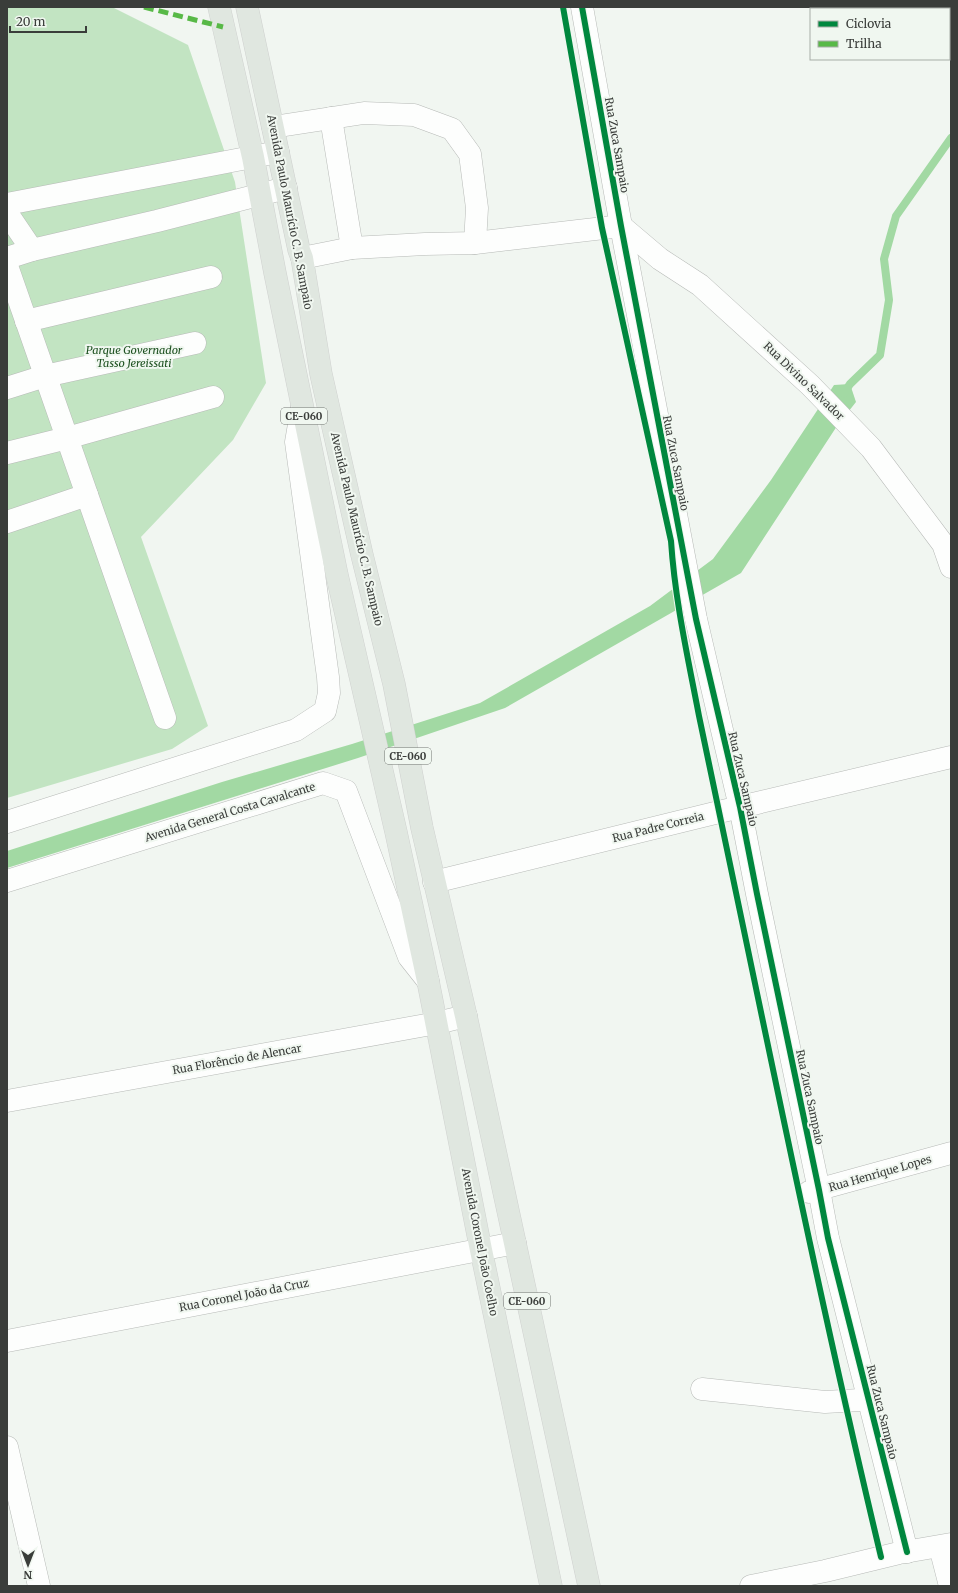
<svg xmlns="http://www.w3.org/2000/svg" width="958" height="1593" font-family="Merriweather,serif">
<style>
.green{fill:#c2e4c2}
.water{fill:#a2d9a3}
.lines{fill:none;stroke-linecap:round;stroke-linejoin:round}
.stream{stroke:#a2d9a3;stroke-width:8}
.minor-casing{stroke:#b7bab7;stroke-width:23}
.major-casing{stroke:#cfd1cf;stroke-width:23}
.minor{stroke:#fdfefd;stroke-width:22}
.major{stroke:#e0e7e0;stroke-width:22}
.quiet{stroke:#58b947;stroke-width:5;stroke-dasharray:10 5;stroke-linecap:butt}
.cycleway-casing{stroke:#f0f7f0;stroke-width:8}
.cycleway{stroke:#00873e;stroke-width:6}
.labels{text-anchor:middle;stroke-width:4;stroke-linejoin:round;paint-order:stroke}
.shield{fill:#f0f7f0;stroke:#717571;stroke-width:1}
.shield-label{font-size:10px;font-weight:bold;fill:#3a3d3a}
.street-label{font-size:11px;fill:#3a3d3a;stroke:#f0f7f0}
.park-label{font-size:11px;font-style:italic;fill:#1c501f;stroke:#f0f7f0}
</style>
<rect width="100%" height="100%" fill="#f1f6f1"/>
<polygon class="green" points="7,7 112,7 188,45 235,182 266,383 233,440 141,537 208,726 172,749 7,798"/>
<polygon class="water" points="850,384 856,402 837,426 741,573 505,708 358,758 7,868 7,851 222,782 352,744 480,703 650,606 713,559 771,480 834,385"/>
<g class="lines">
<polyline class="stream" points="844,393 850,384 880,355 889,300 884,259 896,216 951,138"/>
<defs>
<g id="minor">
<polyline points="582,7 621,226 696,619 740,807 757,894 819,1190 828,1238 907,1552"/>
<polyline points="331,118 352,248"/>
<polyline points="273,127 364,113 414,115 452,129 470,154 477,208 475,243"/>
<polyline points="7,204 278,152"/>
<polyline points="7,213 32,250"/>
<polyline points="7,258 32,250 157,221 286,188"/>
<polyline points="302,258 352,248 425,244 475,243 621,226 660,259 700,285 810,385 871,448 943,544 951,567"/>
<polyline points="7,266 165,718"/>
<polyline points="26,321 211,277"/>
<polyline points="7,388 45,376 195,343"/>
<polyline points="7,453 67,438 213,397"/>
<polyline points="7,522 87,495"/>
<polyline points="7,822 296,730 325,711 329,693 328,677 296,442 302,407"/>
<polyline points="7,881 323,783 346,791 409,957 428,981"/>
<polyline points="434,882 719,812 951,757"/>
<polyline points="7,1101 437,1023 466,1016"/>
<polyline points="809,1192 951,1153"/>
<polyline points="7,1341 515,1243"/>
<polyline points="702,1389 825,1402 860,1400"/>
<polyline points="7,1447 39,1586"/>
<polyline points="940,1547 950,1586"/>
<polyline points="751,1586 825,1571 899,1553 951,1544"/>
</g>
<g id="major">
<polyline points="219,7 253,157 275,273 337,575 396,832 428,981 481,1250 551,1586"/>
<polyline points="247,7 299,250 302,258 321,374 362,555 394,684 422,828 466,1016 589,1586"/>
</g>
</defs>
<use href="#minor" class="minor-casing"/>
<use href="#major" class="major-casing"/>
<use href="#minor" class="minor"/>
<use href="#major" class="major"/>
<polyline class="quiet" points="144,7 223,27"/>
<defs>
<g id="cycleway">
<path d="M563,7L602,228L671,541C675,601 688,658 699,716C714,786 728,856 743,926C787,1137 831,1348 881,1557"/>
<polyline points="582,7 621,226 696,619 740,807 757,894 819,1190 828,1238 907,1552"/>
</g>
</defs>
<use href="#cycleway" class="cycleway-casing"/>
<use href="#cycleway" class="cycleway"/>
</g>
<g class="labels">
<g class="shield">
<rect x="281" y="408" width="46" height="16" rx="3"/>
<rect x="385" y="748" width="46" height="16" rx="3"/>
<rect x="504" y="1293" width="46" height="16" rx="3"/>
</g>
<g class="shield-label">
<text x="304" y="420">CE-060</text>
<text x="408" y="760">CE-060</text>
<text x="527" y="1305">CE-060</text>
</g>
<g class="street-label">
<text transform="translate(617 145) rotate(80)" y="4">Rua Zuca Sampaio</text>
<text transform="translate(290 212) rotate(79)" y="4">Avenida Paulo Maurício C. B. Sampaio</text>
<text transform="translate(804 381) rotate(44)" y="4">Rua Divino Salvador</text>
<text transform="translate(676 463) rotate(79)" y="4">Rua Zuca Sampaio</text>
<text transform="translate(357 529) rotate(77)" y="4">Avenida Paulo Maurício C. B. Sampaio</text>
<text transform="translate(743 779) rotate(77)" y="4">Rua Zuca Sampaio</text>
<text transform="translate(230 812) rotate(-17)" y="4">Avenida General Costa Cavalcante</text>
<text transform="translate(658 827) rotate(-14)" y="4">Rua Padre Correia</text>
<text transform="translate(237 1059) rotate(-10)" y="4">Rua Florêncio de Alencar</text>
<text transform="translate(810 1097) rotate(78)" y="4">Rua Zuca Sampaio</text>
<text transform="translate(880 1173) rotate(-16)" y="4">Rua Henrique Lopes</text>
<text transform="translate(480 1242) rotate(79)" y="4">Avenida Coronel João Coelho</text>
<text transform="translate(244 1295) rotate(-11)" y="4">Rua Coronel João da Cruz</text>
<text transform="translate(882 1412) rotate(76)" y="4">Rua Zuca Sampaio</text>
</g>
<g class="park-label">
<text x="134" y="354">Parque Governador<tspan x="134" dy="13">Tasso Jereissati</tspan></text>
</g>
</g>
<rect width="958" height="1593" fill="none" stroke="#3a3d3a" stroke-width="16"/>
<rect x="810" y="8" width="140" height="52" fill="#f0f7f0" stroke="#a7ada7"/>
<rect x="818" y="21" width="20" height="6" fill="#00873e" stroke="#a7ada7"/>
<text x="846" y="28" font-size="12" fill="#3a3d3a">Ciclovia</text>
<rect x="818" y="41" width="20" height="6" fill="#58b947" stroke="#a7ada7"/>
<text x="846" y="48" font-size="12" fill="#3a3d3a">Trilha</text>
<g transform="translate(28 1565) rotate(180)" stroke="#f0f7f0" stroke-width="3" paint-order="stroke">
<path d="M0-3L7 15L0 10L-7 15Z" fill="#3a3d3a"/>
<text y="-6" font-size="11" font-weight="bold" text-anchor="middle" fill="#3a3d3a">N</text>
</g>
<path d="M10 26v6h76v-6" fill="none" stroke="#3a3d3a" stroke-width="2"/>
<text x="16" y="26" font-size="12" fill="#3a3d3a" stroke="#f0f7f0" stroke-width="3" paint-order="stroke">20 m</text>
</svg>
